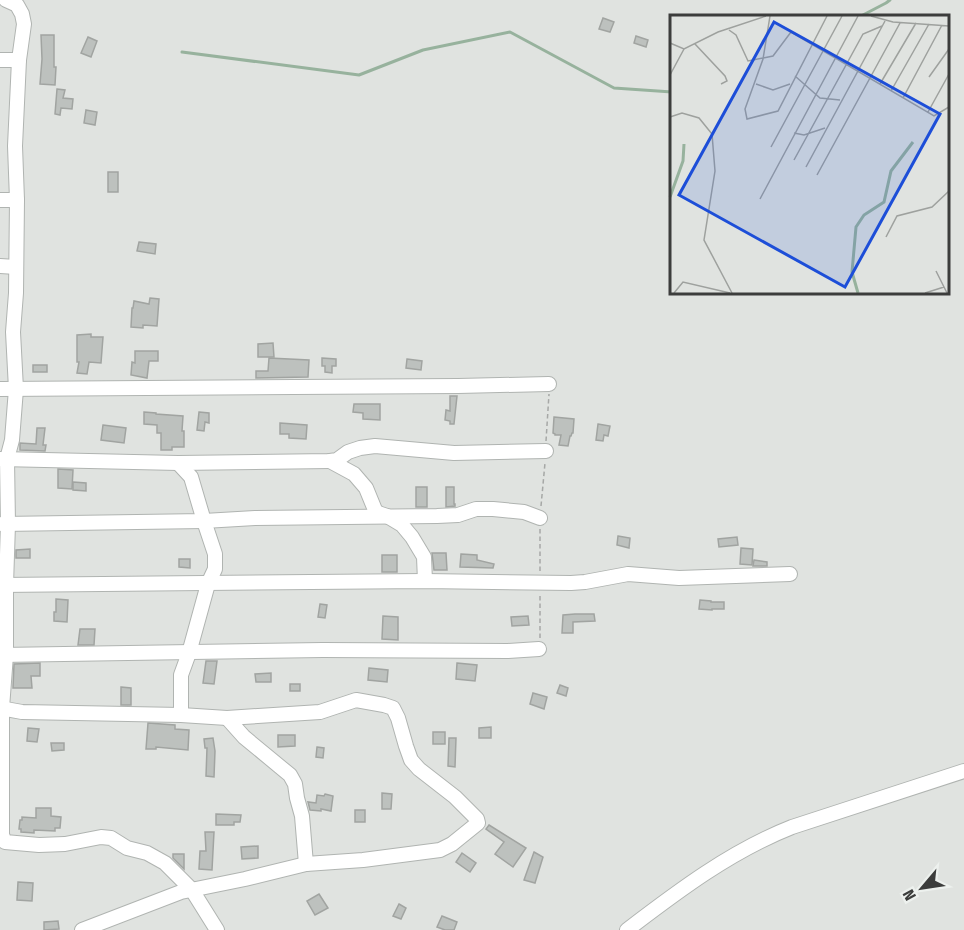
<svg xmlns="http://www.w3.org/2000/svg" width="964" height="930" font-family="'Fira Sans Condensed',sans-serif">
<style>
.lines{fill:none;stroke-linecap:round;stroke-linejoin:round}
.stream{stroke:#97b29d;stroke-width:3}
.building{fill:#bdc1be;stroke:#a1a4a1;stroke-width:1.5}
.minor-casing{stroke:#b0b4b1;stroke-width:16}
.path{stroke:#a6a8a6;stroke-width:1.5;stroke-dasharray:4.5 3;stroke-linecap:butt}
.minor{stroke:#fff;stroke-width:14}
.inset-river{fill:none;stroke:#97b29d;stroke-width:3}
.inset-road{fill:none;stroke:#9ea19e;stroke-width:1.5}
.view{fill:#1d4ed8;fill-opacity:0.15;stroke:#1d4ed8;stroke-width:3}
.inset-edge{fill:none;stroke:#3c3d3c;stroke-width:3}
</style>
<rect width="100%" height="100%" fill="#e0e3e0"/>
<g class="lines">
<g class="stream">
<polyline points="861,16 886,3 890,0"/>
<polyline points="182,52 359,75 423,50 510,32 614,88 672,92"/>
</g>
</g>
<g class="building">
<polygon points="603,18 614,22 610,32 599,29"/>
<polygon points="41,35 54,35 54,67 56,67 55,85 40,84 42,59"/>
<polygon points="636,36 648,40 646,47 634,43"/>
<polygon points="88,37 97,41 91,57 81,53"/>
<polygon points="57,89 65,90 63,98 73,99 72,109 61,108 60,115 55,114"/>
<polygon points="86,110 97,112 95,125 84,123"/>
<rect x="108" y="172" width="10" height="20"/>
<polygon points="139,242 156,244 155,254 137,251"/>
<polygon points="150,298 159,299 157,326 143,325 143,328 131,327 132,308 133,308 134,301 149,304"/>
<polygon points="91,334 91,337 103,337 101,363 89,362 87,374 77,373 79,362 77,362 77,335"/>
<polygon points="273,343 274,357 258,357 258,344"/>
<polygon points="135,351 158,351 158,361 149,361 147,378 131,375 132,362 135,363"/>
<polygon points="269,358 309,360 308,377 256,378 256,371 268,371"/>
<polygon points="322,358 336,359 336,366 332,366 332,373 325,372 325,366 322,366"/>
<polygon points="407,359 422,361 421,370 406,368"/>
<rect x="33" y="365" width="14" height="7"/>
<polygon points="450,396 457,396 454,424 450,424 450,421 445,420 446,410 450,411"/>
<polygon points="354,404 380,404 380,420 363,419 363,413 353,412"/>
<polygon points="144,412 156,413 156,414 183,416 182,431 184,431 184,447 172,447 172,450 161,450 161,433 157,433 157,425 144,424"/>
<polygon points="199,412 209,413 209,423 205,422 204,431 197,430"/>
<polygon points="554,417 574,419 573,433 572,433 571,436 570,436 568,446 559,445 561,435 555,435 555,434 553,433"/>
<polygon points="280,423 307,425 306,439 289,438 289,434 280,434"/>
<polygon points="598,424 610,426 608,436 604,435 603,441 596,440"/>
<polygon points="103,425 126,428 124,443 101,440"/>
<polygon points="37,428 45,428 43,445 46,445 45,451 20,450 20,443 36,444"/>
<polygon points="58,469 73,470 72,489 58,488"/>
<polygon points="73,482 86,483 86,491 73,490"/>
<rect x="416" y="487" width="11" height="20"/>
<polygon points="446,487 454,487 454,504 455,504 455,506 446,507"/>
<polygon points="618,536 630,538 629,548 617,545"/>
<polygon points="737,537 738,545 719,547 718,539"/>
<polygon points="741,548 753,549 752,565 740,564"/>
<polygon points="30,549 30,558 16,558 16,550"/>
<polygon points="432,553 446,553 447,570 434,570"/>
<polygon points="461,554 477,555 477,560 494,564 493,568 460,567"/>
<rect x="382" y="555" width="15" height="17"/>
<polygon points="179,559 190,559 190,568 179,567"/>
<polygon points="754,560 767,562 767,566 753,566"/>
<polygon points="56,599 68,600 67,622 54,621 54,612 56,612"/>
<polygon points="700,600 711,601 711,602 724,602 724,609 712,609 712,610 699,609"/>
<polygon points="320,604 327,605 325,618 318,617"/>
<polygon points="575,614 594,614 595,621 573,622 573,633 562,633 563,615"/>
<polygon points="383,616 398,617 398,640 382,639"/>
<polygon points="528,616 529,625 512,626 511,617"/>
<polygon points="80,629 95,629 94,645 78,645"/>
<polygon points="206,661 217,661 214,684 203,683"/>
<polygon points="40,663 40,676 31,676 32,688 13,688 14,664"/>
<polygon points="457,663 477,665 475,681 456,679"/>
<polygon points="369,668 388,670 387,682 368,680"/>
<polygon points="271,673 271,682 256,682 255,674"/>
<rect x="290" y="684" width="10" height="7"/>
<polygon points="560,685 568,688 566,696 557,693"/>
<polygon points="121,687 131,688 131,705 121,705"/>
<polygon points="533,693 547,697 544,709 530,704"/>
<polygon points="148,723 175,725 175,729 189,730 188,750 156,747 156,749 146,749"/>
<polygon points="491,727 491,738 479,738 479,728"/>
<polygon points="28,728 39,729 37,742 27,741"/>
<rect x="433" y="732" width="12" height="12"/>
<polygon points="278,735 295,735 295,746 278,747"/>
<polygon points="213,738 215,751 214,777 206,776 207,748 205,748 204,739"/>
<polygon points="449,738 456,738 455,767 448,766"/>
<polygon points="51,743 64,743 64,750 52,751"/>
<polygon points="317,747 324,748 323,758 316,757"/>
<polygon points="382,793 392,794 391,809 382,809"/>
<polygon points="325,794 333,796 331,811 321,809 321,811 310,810 308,802 316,803 317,795 324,796"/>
<polygon points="36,808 51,808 51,816 61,817 60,828 55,828 55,831 34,830 34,833 21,832 21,829 19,829 20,820 22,820 22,817 36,818"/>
<rect x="355" y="810" width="10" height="12"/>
<polygon points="216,814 241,815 240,822 234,822 234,825 216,825"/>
<polygon points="489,825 526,848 513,867 495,854 504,842 486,829"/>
<polygon points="205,832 214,832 212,870 199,869 200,851 206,851"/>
<polygon points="258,846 258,858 242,859 241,847"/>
<polygon points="534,852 543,857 535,883 524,880"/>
<polygon points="462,853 476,863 470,872 456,862"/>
<polygon points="173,854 184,854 184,869 173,858"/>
<polygon points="18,882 33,883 32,901 17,900"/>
<polygon points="319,894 328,908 315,915 307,901"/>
<polygon points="399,904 406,908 401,919 393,916"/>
<polygon points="442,916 457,922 454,930 445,930 437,927"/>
<polygon points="58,921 59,929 44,930 44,922"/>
</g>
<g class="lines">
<defs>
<g id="minor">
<polyline points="6,0 17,5 22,14 24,24 19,60 15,146 17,200 16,293 13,332 16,389 12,440 7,459 8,524 6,585 6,655 2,708 2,835 5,842 39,845 65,844 101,837 111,838 127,848 147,853 165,863 192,890 217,930"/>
<polyline points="0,60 19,60"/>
<polyline points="0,200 17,200"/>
<polyline points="0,266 16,267"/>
<polyline points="0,389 458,386 549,384"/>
<polyline points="0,459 178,463 330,461 337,460 348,452 360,448 375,446 454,453 546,451"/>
<polyline points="330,461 354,474 366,488 375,510 378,513 387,516 402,525 412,537 424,557 425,581"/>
<polyline points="178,463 191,477 204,521 215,554 215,569 208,584 189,653 181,675 181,715"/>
<polyline points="2,524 204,521 255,518 437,516 458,515 476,509 493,509 524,512 540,518"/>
<polyline points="0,585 425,581 571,583 585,582 628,574 679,578 790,574"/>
<polyline points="0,655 323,650 508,651 539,649"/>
<polyline points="0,708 22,712 181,715 227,718 320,712 356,700 384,705 393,708 398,718 406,746 411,760 419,769 455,797 477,819 478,823 452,844 440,850 363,860 306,864 245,879 181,892 82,930"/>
<polyline points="227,718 244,737 290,775 295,784 297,798 302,816 306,864"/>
<path d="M627,930C678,891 731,851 792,827L964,771"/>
</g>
</defs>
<use href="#minor" class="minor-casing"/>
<g class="path">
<polyline points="546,441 549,394"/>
<polyline points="541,506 545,463"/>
<polyline points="540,529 540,572"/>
<polyline points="540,638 540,595"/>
</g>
<use href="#minor" class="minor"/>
</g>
<g transform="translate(670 15)">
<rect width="279" height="279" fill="#e0e3e0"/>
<path class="inset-river" d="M0,182L13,146L14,129M188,278L182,257L186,212L194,200L214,187L221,156L243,127"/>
<path class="inset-road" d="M100,1L93,44L75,94L77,104L108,96L157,1M201,1L223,7L279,11M59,15L66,20L78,46L103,41L121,17L264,101L279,92M0,28L14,34L48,17L96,1M25,29L55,61L57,66L51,69M0,60L14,34M125,61L150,83L170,85M259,62L279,34M86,69L103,75L120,69M210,69L246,8M221,76L259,9M233,83L272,10M258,97L279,59M0,102L12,98L29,103L42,119L45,156L34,225L62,278M124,118L134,120L155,113M101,132L172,1M124,145L193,19L212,11M136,152L215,6M147,160L230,8M90,184L188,1M216,222L227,201L262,192L279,176M266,256L277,278M4,278L13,267L60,278M255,278L274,272"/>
<path class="view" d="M104,7L270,99L175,272L9,180Z"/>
<rect width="279" height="279" class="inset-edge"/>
</g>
<g transform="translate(922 888) rotate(241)" stroke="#edf1ee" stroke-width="4.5" paint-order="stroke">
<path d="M0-4.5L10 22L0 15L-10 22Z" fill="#3c3d3c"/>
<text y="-9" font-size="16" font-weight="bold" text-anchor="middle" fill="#3c3d3c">N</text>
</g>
</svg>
